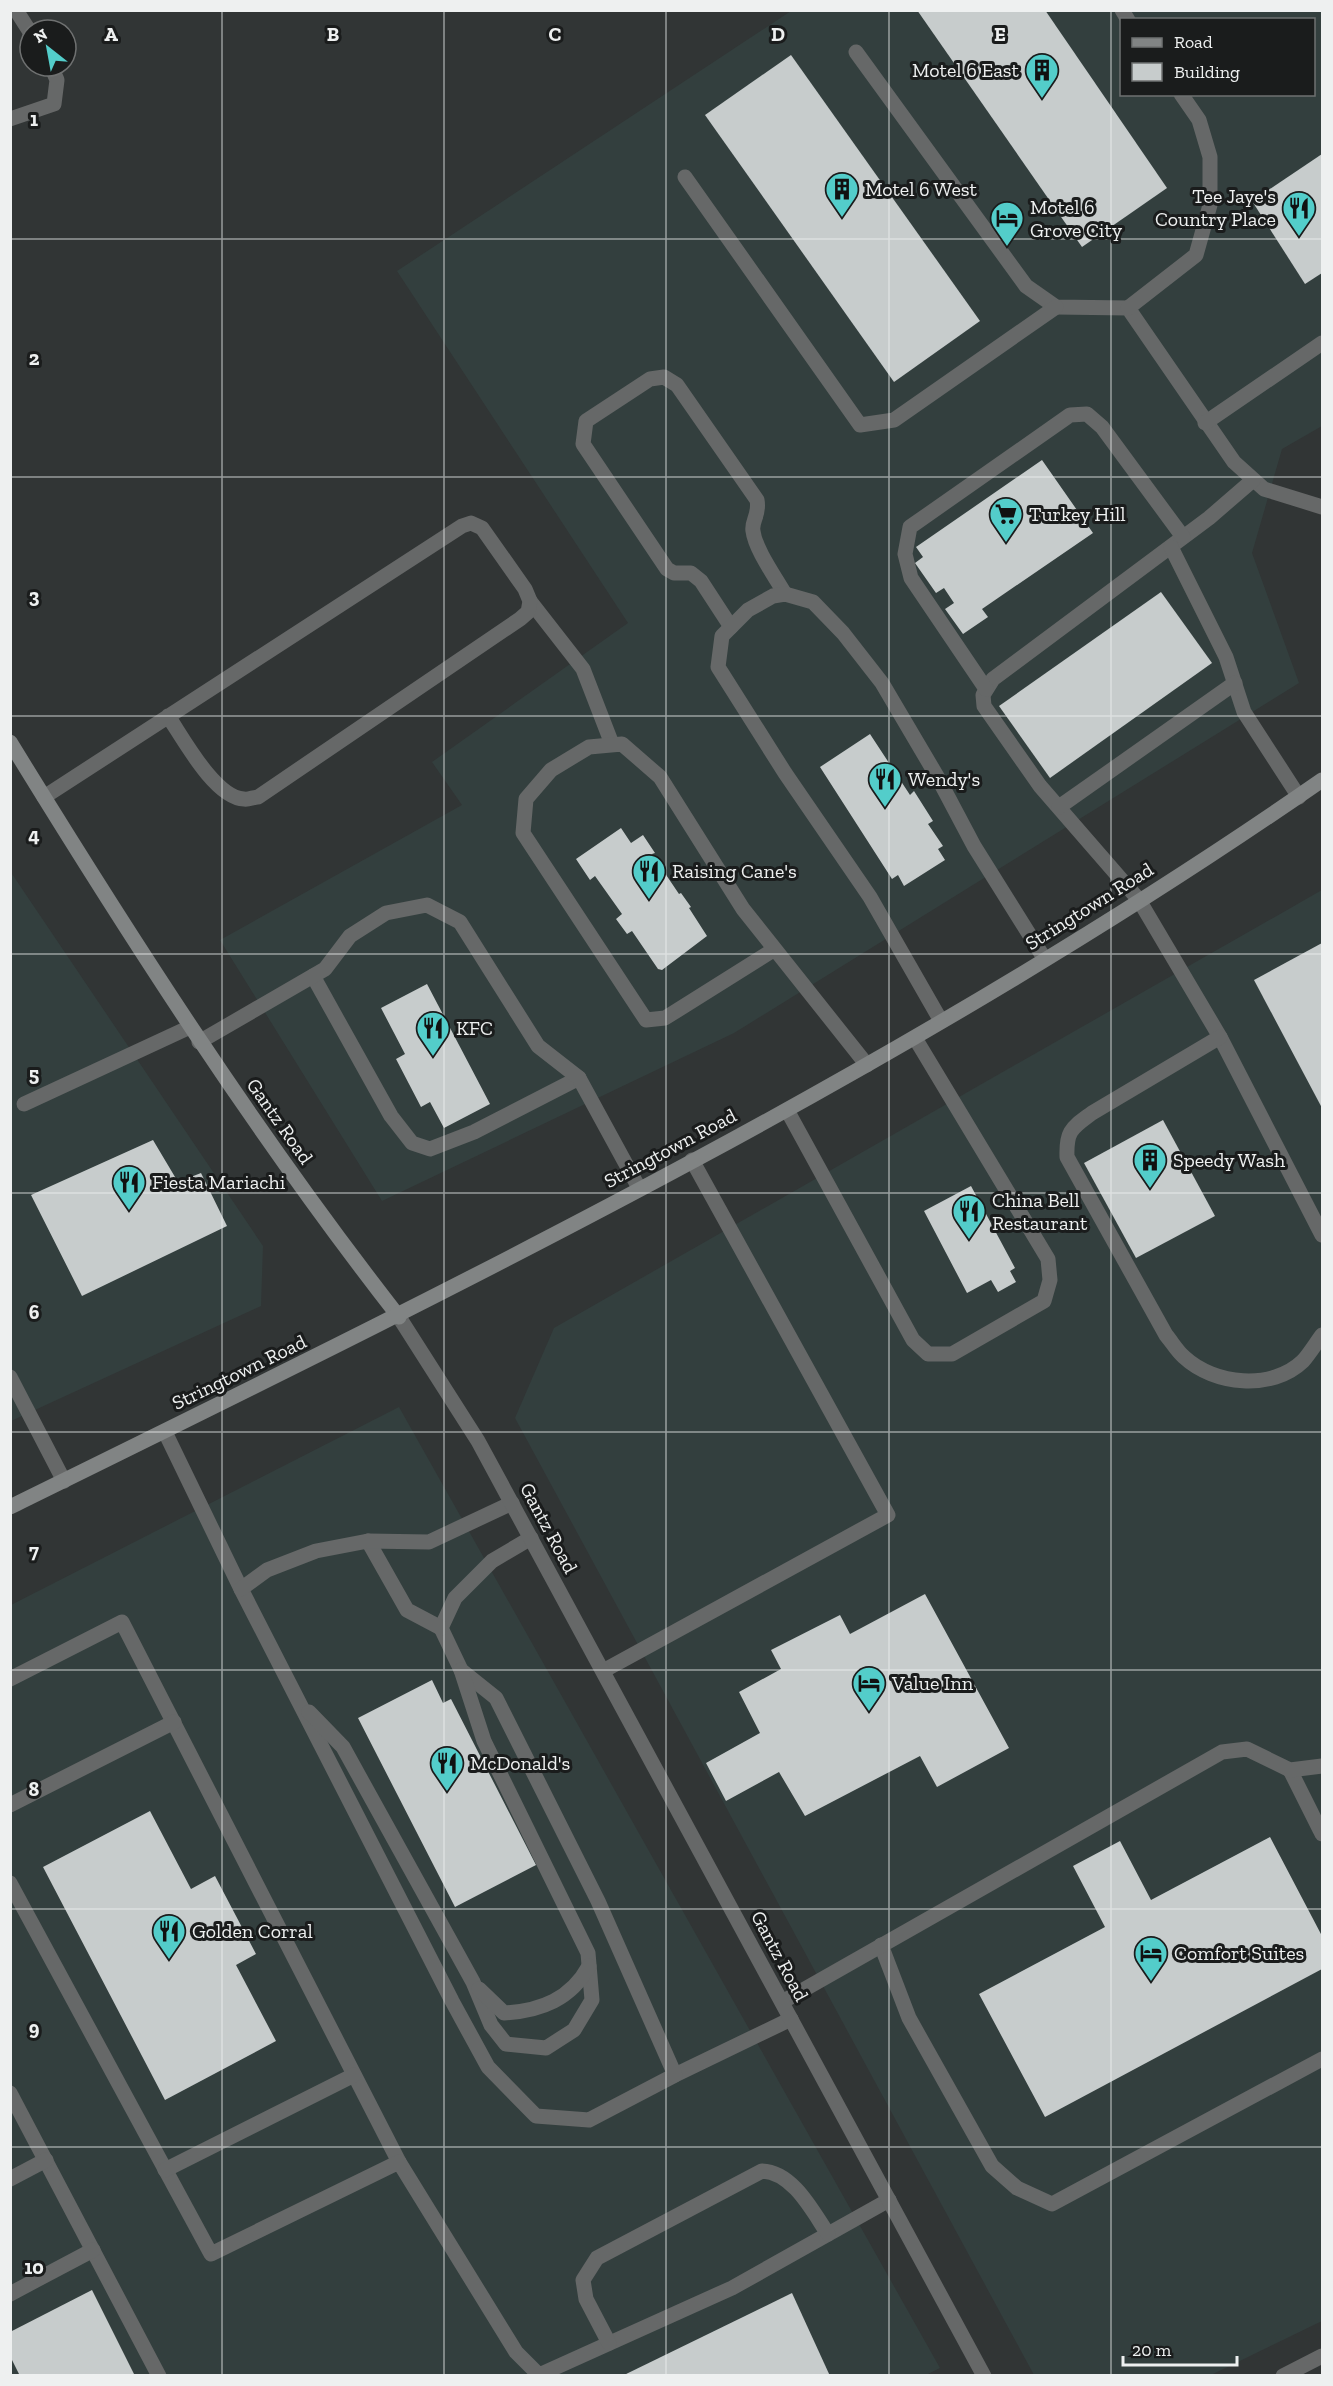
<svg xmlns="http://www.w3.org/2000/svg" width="1333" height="2386" font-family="'Zilla Slab',serif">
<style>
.built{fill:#333f3e;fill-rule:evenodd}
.building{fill:#c7cccc}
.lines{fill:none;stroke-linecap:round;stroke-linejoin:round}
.service{stroke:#666868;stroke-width:15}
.minor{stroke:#666868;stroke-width:15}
.secondary{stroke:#818484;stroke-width:15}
.grid{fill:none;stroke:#eef0f0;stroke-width:1.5;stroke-opacity:0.55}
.labels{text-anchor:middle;stroke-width:6;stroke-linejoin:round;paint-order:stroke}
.poi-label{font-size:20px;fill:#eef0f0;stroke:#1a1c1c;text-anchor:start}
.street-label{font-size:20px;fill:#eef0f0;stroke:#1a1c1c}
.grid-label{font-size:20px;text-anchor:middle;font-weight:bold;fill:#eef0f0;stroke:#1a1c1c;stroke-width:6;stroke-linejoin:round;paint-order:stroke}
</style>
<rect width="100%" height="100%" fill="#313535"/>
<g class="built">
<path d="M791,11H1322V426L1282,449L1252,553L1299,683L734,1033L382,1201L220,940L462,805L432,762L628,623L397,271ZM1122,20H1314V94H1122Z"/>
<polygon points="10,871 263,1246 261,1306 11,1421"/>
<polygon points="1322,890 1322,2321 1211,2375 1034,2375 515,1418 554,1328"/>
<polygon points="399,1407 940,2368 924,2376 11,2376 11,1605"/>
</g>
<g class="building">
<polygon points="917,10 1045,10 1167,188 1082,247"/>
<polygon points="791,55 980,321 894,382 705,115"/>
<polygon points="1322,154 1322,273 1305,284 1252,201"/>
<polygon points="1042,460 1093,533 982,609 988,617 963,634 945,609 954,603 944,588 936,593 915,563 923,557 916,547"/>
<polygon points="1161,592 1212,663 1050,778 999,706"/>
<polygon points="870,734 910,795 914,791 933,821 928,824 943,846 938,849 945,860 904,886 898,875 892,879 820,767"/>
<polygon points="621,828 631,843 643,835 655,853 652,854 679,894 681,893 691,907 689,908 707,936 662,970 658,969 632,931 627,934 616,919 622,914 595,876 590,880 576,859"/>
<polygon points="1322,943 1322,1108 1254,980"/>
<polygon points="427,984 490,1104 444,1128 430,1102 421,1107 396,1059 405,1054 381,1008"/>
<polygon points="1163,1120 1215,1216 1136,1258 1084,1163"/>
<polygon points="153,1140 178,1182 201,1173 227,1226 82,1296 31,1195"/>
<polygon points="971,1186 1015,1268 1010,1271 1016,1282 998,1292 991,1280 967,1293 924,1211"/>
<polygon points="925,1594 1009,1748 937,1787 920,1756 805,1816 779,1772 726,1801 706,1763 760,1733 739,1692 781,1669 771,1650 840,1615 850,1634"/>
<polygon points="432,1680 443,1703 451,1699 536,1865 455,1907 358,1718"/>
<polygon points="150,1811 191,1889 215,1876 256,1954 236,1965 276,2041 165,2100 43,1867"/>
<polygon points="1270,1837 1322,1936 1322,1969 1045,2117 979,1994 1105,1927 1073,1866 1120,1841 1151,1900"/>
<polygon points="92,2290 135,2376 20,2376 10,2356 10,2332"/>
<polygon points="792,2293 830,2376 622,2376"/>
</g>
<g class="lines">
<g class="service">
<polyline points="16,10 30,32"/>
<polyline points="1122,10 1128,20"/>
<polyline points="856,52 1026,286 1056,307 1128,308 1234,462 1264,489 1322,507"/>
<polyline points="10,119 54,104 57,80 51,66"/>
<polyline points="685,177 860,425 894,420 1056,307"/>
<polyline points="1128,308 1196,255 1210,205 1210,157 1199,120 1181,94"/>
<polyline points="1205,423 1322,343"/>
<polyline points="1253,480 1209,518 993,679 983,695 984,706 1040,786 1139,900 1220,1037 1322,1235"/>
<polyline points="1171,547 1226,657 1244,712 1299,797"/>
<polyline points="530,601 583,669 612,744"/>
<path d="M731,627L701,581L691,573H674L667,569L583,444L586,421L650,379L664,377L677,385L757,500C760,515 751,521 753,531C755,549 776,578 785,594"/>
<polyline points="986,689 911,578 905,554 910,527 1070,415 1087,414 1102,427 1183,537"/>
<path d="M44,797L462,526L471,523L482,528L525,589L530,601L528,612L520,619L258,797C254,797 248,800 244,799C215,798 183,738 168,716"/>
<polyline points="1059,807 1235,683"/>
<polyline points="775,949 665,1018 646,1020 523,833 526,799 551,770 589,747 622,744 660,777 743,909 867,1065"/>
<polyline points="313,976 391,1116 412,1143 430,1149 474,1132 579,1078"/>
<polyline points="941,1021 870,897 785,773 718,667 722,636 748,610 773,596 785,594 813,602 843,633 882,683 938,778 974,846 1044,958"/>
<path d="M1220,1037L1092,1113C1072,1128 1066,1130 1067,1157L1166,1335C1172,1342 1177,1351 1184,1357C1214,1385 1272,1391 1303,1361C1310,1353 1316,1343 1322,1335"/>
<polyline points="199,1042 325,969 350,936 386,913 427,905 460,922 538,1046 579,1078 639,1188"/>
<polyline points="24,1104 190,1027"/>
<polyline points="787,1110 913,1340 928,1354 952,1354 1044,1301 1050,1280 1048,1259 915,1038"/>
<polyline points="10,1377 64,1481"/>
<polyline points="165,1432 241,1589 452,2001 488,2067 536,2116 589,2120 675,2075 791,2019"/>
<polyline points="531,1538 492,1561 455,1598 441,1628 461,1670 496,1698 598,1901 675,2075"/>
<polyline points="368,1541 407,1610 441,1628"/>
<polyline points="241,1589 267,1570 316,1551 368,1541 429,1542 512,1503"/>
<polyline points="603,1671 888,1515 692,1160"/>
<polyline points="10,1679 122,1622 399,2162"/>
<polyline points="309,1712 343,1747 473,1982 491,2025 506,2044 546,2048 574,2030 592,2000 588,1953 484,1741 461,1670"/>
<polyline points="1290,1770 1322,1834"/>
<polyline points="10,1805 174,1722"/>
<polyline points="10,1883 211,2254 399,2162 516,2352 539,2375 732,2288 889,2200"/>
<polyline points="881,1945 909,2018 992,2166 1017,2188 1052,2204 1322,2059"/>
<path d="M479,1989L504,2013C541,2011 571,1999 589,1966"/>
<polyline points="782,2002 1222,1752 1247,1749 1290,1770 1322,1766"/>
<polyline points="10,2093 159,2376"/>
<polyline points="165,2170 354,2075"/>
<polyline points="10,2179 46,2160"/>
<polyline points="10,2294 93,2250"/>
<path d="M609,2343L586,2299L583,2280L597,2258L762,2171C793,2172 813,2212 828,2234"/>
</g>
<g class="minor">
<polyline points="399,1317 478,1441 984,2376"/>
<polyline points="1283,2376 1322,2356"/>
</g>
<g class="secondary">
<path d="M10,742C131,939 256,1134 399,1317"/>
<path d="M10,1507C459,1286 911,1066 1322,780"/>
</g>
</g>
<path class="grid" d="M222,10V2376M444,10V2376M666,10V2376M889,10V2376M1111,10V2376M10,239H1322M10,477H1322M10,716H1322M10,954H1322M10,1193H1322M10,1432H1322M10,1670H1322M10,1909H1322M10,2147H1322"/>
<defs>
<symbol id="building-pin" viewBox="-11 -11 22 30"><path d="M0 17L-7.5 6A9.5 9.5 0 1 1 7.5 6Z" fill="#53cdca" stroke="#1a1c1c"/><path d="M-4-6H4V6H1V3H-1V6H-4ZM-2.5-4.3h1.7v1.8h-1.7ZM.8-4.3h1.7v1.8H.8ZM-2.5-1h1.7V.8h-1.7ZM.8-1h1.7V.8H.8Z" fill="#111"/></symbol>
<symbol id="restaurant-pin" viewBox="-11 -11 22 30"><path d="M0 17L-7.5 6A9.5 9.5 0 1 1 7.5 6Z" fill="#53cdca" stroke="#1a1c1c"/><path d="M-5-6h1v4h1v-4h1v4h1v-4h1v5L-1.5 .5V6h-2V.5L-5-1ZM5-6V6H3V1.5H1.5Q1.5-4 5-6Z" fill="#111"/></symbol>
<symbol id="hotel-pin" viewBox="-11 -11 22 30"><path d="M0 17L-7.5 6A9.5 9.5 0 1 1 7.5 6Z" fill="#53cdca" stroke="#1a1c1c"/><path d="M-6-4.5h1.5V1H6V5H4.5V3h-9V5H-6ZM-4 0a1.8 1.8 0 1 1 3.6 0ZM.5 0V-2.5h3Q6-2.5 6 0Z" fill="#111"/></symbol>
<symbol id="supermarket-pin" viewBox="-11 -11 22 30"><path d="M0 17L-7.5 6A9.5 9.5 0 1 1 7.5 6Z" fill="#53cdca" stroke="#1a1c1c"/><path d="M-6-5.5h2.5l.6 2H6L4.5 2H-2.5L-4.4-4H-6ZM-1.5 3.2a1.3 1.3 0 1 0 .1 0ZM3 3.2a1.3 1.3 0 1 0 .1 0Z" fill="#111"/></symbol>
</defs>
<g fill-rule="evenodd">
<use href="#building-pin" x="1023" y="51" width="38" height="52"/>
<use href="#building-pin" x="823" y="170" width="38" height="52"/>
<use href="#restaurant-pin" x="1280" y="189" width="38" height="52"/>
<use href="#hotel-pin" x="988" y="199" width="38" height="52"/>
<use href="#supermarket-pin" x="987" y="495" width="38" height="52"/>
<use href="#restaurant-pin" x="866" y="760" width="38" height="52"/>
<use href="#restaurant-pin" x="630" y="852" width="38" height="52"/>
<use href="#restaurant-pin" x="414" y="1009" width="38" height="52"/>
<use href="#building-pin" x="1131" y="1141" width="38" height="52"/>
<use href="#restaurant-pin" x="110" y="1163" width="38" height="52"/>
<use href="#restaurant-pin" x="950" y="1192" width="38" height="52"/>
<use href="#hotel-pin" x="850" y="1664" width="38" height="52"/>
<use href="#restaurant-pin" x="428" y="1744" width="38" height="52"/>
<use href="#restaurant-pin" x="150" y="1912" width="38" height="52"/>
<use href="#hotel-pin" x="1132" y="1934" width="38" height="52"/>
</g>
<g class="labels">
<g class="poi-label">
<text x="1019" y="77" text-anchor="end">Motel 6 East</text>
<text x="865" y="196">Motel 6 West</text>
<text x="1276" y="203" text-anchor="end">Tee Jaye's<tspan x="1276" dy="23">Country Place</tspan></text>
<text x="1030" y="214">Motel 6<tspan x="1030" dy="23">Grove City</tspan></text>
<text x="1029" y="521">Turkey Hill</text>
<text x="908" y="786">Wendy's</text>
<text x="672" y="878">Raising Cane's</text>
<text x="456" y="1035">KFC</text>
<text x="1173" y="1167">Speedy Wash</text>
<text x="152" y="1189">Fiesta Mariachi</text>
<text x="992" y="1207">China Bell<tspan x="992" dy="23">Restaurant</tspan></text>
<text x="892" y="1690">Value Inn</text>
<text x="470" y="1770">McDonald's</text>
<text x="192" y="1938">Golden Corral</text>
<text x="1174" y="1960">Comfort Suites</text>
</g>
<g class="street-label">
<text transform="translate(1089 906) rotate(-32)" y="7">Stringtown Road</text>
<text transform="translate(280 1121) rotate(55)" y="7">Gantz Road</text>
<text transform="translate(670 1148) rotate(-28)" y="7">Stringtown Road</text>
<text transform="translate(239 1372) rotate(-26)" y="7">Stringtown Road</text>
<text transform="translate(549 1528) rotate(62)" y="7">Gantz Road</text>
<text transform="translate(780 1956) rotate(62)" y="7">Gantz Road</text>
</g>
</g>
<g class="grid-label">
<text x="111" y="41">A</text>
<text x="333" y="41">B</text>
<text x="555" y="41">C</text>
<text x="778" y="41">D</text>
<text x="1000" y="41">E</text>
<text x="34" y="126">1</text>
<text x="34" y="365">2</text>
<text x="34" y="603">3</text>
<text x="34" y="842">4</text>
<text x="34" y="1081">5</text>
<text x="34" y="1319">6</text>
<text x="34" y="1558">7</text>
<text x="34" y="1796">8</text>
<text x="34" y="2035">9</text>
<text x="34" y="2274">10</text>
</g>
<rect width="1333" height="2386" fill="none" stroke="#eef0f0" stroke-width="24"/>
<rect x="1120" y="18" width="195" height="78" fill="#1a1c1c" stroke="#6f7171" stroke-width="1.5"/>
<rect x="1132" y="38" width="30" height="9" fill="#818484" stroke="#6f7171" stroke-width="1.5"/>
<text x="1174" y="48" font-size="18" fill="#eef0f0">Road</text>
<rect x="1132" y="63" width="30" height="18" fill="#c7cccc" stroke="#6f7171" stroke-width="1.5"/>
<text x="1174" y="78" font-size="18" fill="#eef0f0">Building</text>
<g transform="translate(48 48) rotate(329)"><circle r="28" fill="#1a1c1c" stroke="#6f7171" stroke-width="1.5"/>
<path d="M0-4.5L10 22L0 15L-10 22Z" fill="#53cdca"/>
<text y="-9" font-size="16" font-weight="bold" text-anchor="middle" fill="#eef0f0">N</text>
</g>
<path d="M1123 2356v9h114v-9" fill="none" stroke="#eef0f0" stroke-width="3"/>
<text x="1132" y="2356" font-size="18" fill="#eef0f0" stroke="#1a1c1c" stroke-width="4.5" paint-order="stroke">20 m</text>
</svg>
